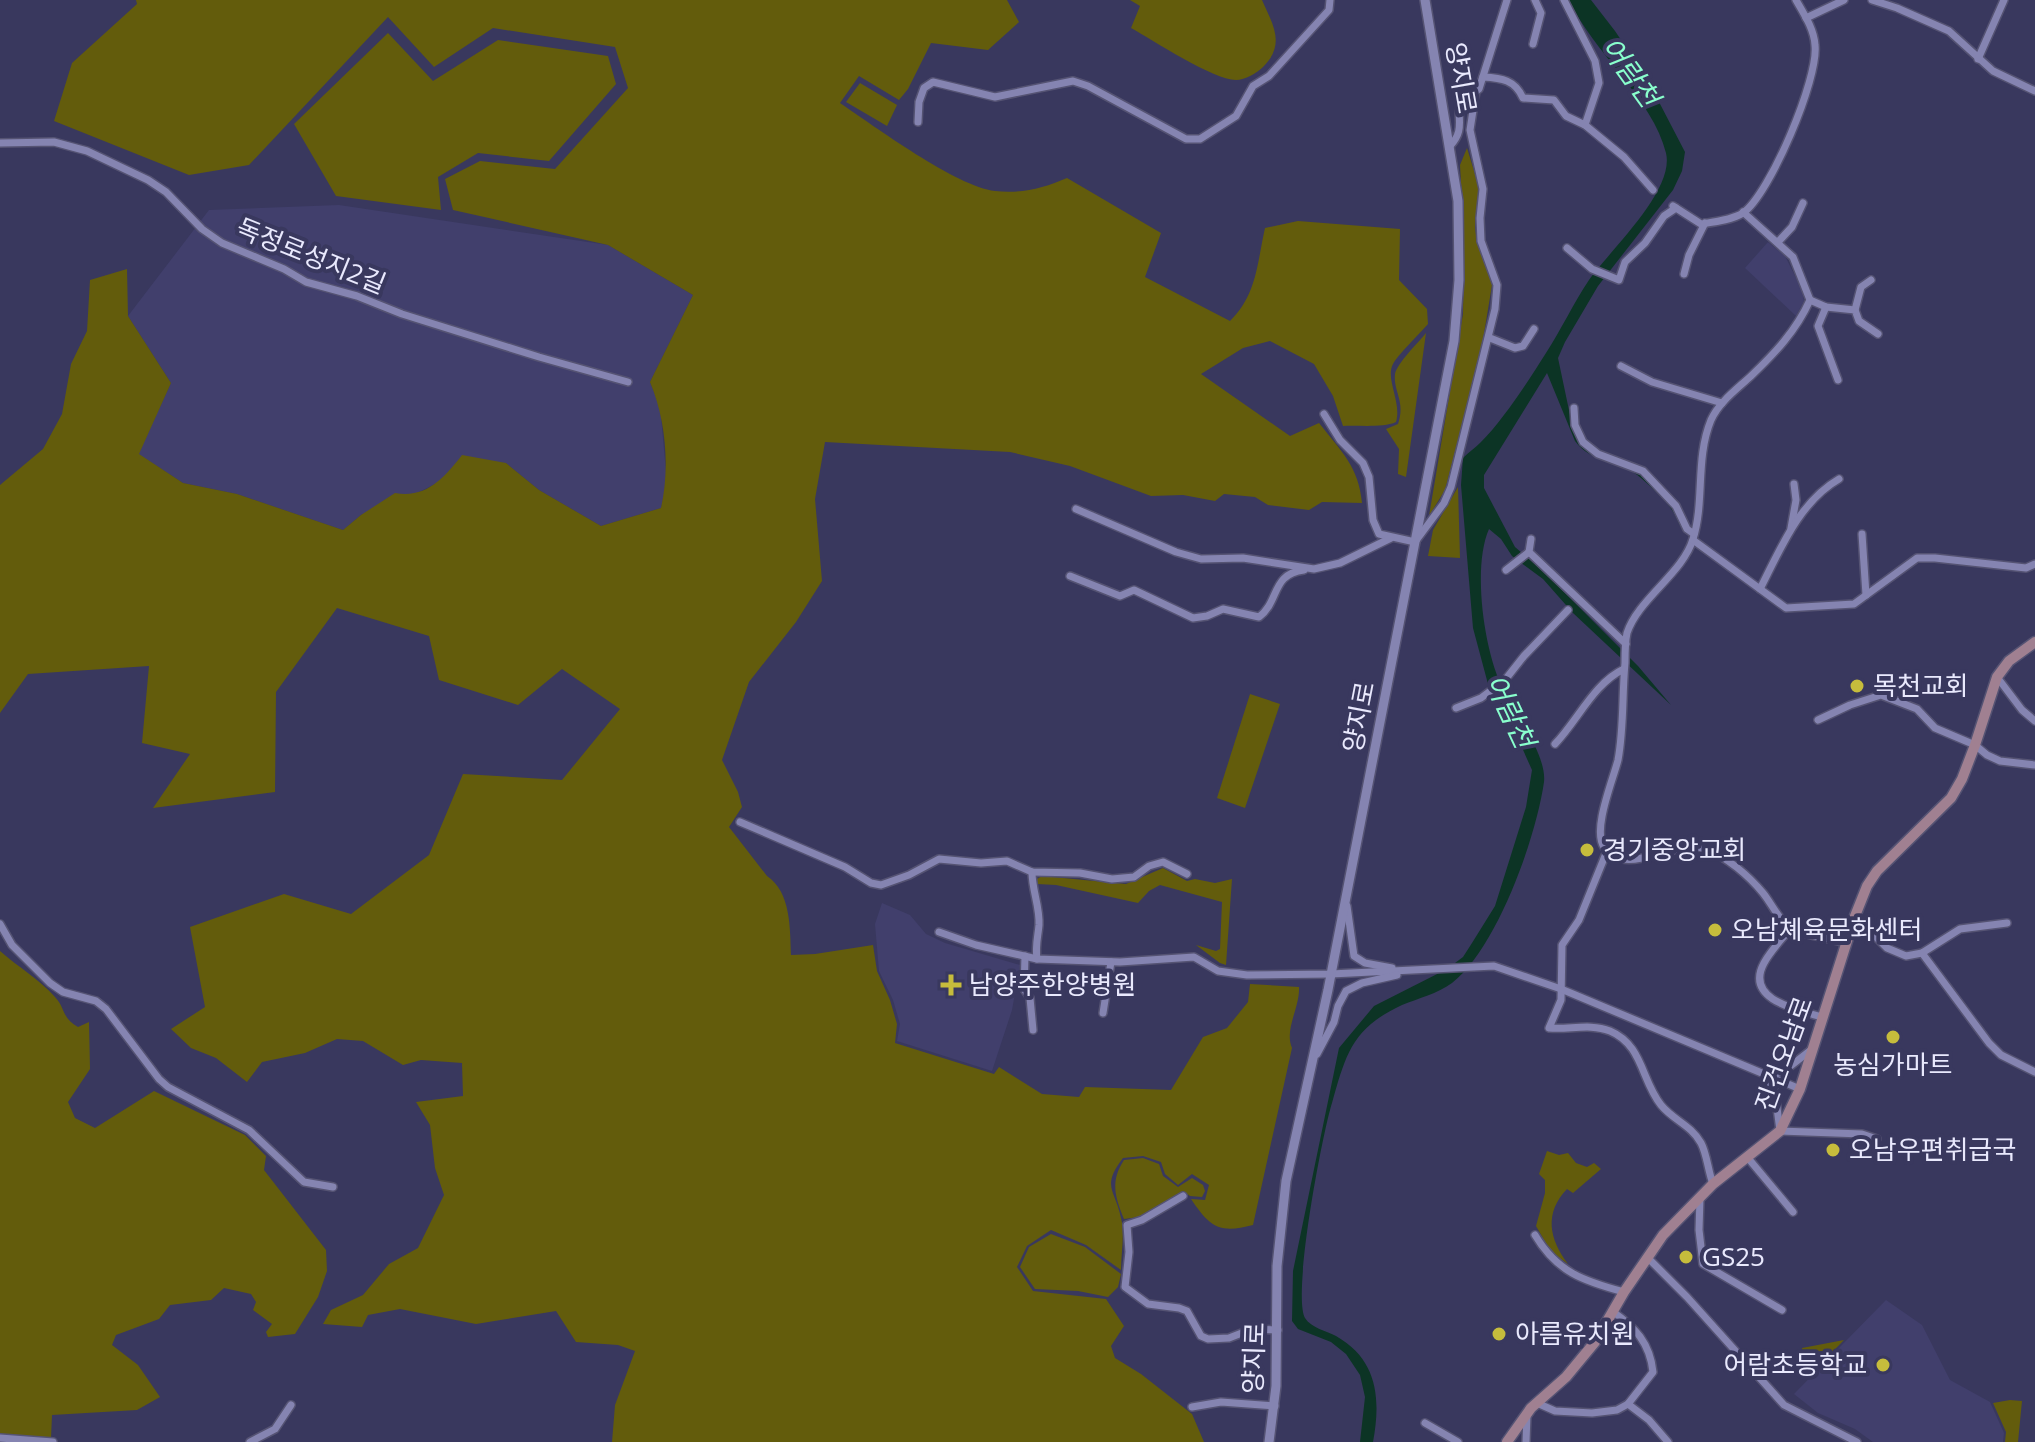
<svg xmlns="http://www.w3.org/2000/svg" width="2035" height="1442" font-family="'Open Sans','Noto Sans KR',sans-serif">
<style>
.built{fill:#413f6c}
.green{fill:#635c0c}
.water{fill:#0c3425}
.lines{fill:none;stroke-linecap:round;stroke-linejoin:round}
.minor-casing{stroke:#555373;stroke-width:10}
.tertiary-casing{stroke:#555373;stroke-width:12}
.secondary-casing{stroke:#555373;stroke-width:13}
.minor{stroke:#8584b1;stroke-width:7}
.tertiary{stroke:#8584b1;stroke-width:9}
.secondary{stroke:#a08091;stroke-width:10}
.poi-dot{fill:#c6bc3c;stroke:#39385e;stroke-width:3}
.labels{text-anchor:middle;stroke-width:8;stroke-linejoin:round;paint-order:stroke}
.street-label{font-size:26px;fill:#e9e9fd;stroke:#39385e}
.poi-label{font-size:26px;fill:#e9e9fd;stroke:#39385e;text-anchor:start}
.water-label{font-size:28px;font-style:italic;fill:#89ffcd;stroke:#39385e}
</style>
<rect width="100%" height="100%" fill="#39385e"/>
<g class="built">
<polygon points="339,205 608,245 693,295 650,382 660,406 667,483 661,508 601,526 539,490 506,463 443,480 411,496 361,515 343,530 237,494 183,483 138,454 171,383 128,316 209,210"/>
<polygon points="1768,242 1785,256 1802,290 1804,301 1796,316 1745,268"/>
<polygon points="882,903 910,915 926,934 945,943 1020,965 1012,1010 992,1071 897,1041 900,1024 893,1000 879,971 875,924"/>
<polygon points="1886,1300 1922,1325 1950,1380 1990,1402 2004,1433 2003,1442 1873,1442 1855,1429 1818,1413 1794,1394"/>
</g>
<g class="green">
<path d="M136,0H1007L1019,22L988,50L931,43L908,89L899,100L859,76L840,103C874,126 957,187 995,191C1021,194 1044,188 1067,178L1161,233L1145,277L1230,321C1257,295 1257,263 1265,228L1298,221L1400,229L1399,280L1427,309L1428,324C1419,334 1398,355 1393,364C1385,379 1402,402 1396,422C1383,428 1359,425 1343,426L1333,396L1314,364L1270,341L1243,348L1201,374L1290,436L1319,423C1341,451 1359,467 1362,503L1322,502L1309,510L1268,505L1255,497L1224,494L1215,501L1183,495L1151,496L1070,466L1010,452L825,442L815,499L822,581L796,622L749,682L722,760L738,792L742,807L729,827L767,876C791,892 790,928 791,955L815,954L873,945L877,971L890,1000L897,1024L895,1043L994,1074L999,1067L1042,1094L1079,1097L1085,1087L1171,1090L1203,1037L1227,1028L1248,1002L1250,984L1299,987C1300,1008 1284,1029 1292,1048L1253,1225C1219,1234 1210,1227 1191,1199L1205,1200L1209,1185L1192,1174L1178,1185L1165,1174L1161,1162L1143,1156L1123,1158C1101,1187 1115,1189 1121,1218C1125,1234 1121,1254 1121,1270L1086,1245L1051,1230L1027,1246L1017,1267L1033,1291L1106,1299L1124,1326L1111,1346L1115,1358L1141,1374L1192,1414L1204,1442H612L615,1405L635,1351L618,1345L576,1342L556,1311L476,1324L400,1309L368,1315L362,1327L323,1324L331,1310L363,1295L389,1264L418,1248L444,1195L435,1168L430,1125L416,1102L463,1096L462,1063L421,1060L403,1065L363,1041L337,1039L305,1053L262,1062L247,1082L216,1058L191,1048L171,1029L205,1007L190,927L284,894L351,914L429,855L463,774L562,780L620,709L562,669L518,705L439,680L429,636L337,608L276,692L275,792L153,808L190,754L142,743L149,666L28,674L0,713V485L43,449L62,414L71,364L87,331L90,280L127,269L128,316L171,383L139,454L183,483L237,494L343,530L361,515L395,493C426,499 445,477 462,455L506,463L539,490L601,526L661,508C670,468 666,420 650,382L693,295L608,245L453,210L445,179L480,161L555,169L628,88L615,47L493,28L434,67L388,17L249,165L189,175L54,121L72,63L137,4Z"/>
<path d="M1130,0H1262C1273,25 1286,44 1263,67C1257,73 1245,80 1236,80C1213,80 1153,40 1131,28L1140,6Z"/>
<polygon points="388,33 433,81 498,40 608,56 616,84 549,161 478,153 438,177 441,210 336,196 294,124"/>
<polygon points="860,83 897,105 887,126 846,102"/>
<polygon points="1467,148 1479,187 1475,227 1477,243 1485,258 1492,285 1481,352 1445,490 1429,516 1463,314 1464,236 1460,165"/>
<path d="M1426,333L1406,477L1398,474L1399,449L1386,429L1398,424C1406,402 1393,391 1395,374C1397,363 1419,342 1426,333Z"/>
<polygon points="1458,487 1460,558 1428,556 1433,530"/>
<polygon points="1250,694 1280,704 1245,808 1217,798"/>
<polygon points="1163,868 1187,881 1195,879 1215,883 1232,879 1226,965 1220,963 1196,945 1216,951 1220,949 1222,902 1160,885 1149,891 1138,903 1056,885 1037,884 1037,879 1042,876 1126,884"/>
<path d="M0,951C18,967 39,979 55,997C66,1009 61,1017 78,1027L89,1022L90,1069L68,1102L75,1118L95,1128L154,1091L245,1135L266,1156L264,1170L326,1250L327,1271L318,1297L295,1334L268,1337L266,1332L272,1324L253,1310L256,1302L251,1294L224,1288L211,1300L170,1305L159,1319L116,1335L112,1345L138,1365L160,1397L137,1410L52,1415L51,1438L0,1437Z"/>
<path d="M1547,1151L1559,1155L1568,1153L1576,1163L1587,1167L1594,1163L1601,1169L1573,1193L1567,1189C1544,1213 1549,1239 1568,1264L1551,1252L1536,1226L1545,1193V1180L1539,1174Z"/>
<path d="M1143,1158L1159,1164L1163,1176L1178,1187L1192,1178L1203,1185L1205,1191L1202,1197L1190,1196L1183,1191L1139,1217L1124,1219C1115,1197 1110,1181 1124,1160Z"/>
<polygon points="1051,1234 1085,1247 1121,1274 1118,1287 1108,1297 1078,1291 1035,1289 1020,1267 1029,1247"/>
<polygon points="1844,1340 1808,1377 1802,1348"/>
<polygon points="2010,1400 2022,1401 2018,1442 2005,1442 2006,1432 1993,1403"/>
</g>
<path class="water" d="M1569,0H1591L1615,31L1646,77L1685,152L1682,171L1673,190L1598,286L1565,342L1558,358L1570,415L1578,439L1584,448L1595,456L1640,473L1670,501L1690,536C1679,530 1679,520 1672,510C1665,499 1651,487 1641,478C1621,460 1592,464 1575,441L1547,373L1484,475V488L1515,547L1543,571L1638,666L1671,705L1573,613L1543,579L1512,556L1501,539L1489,529C1472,567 1484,652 1503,689C1515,712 1547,756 1544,782C1536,838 1497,948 1452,983C1437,994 1419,998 1402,1005C1352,1028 1346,1054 1332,1103C1322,1135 1292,1294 1305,1318C1311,1328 1327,1331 1336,1336C1378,1360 1381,1399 1373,1442H1360L1365,1397L1360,1375L1346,1354L1331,1342L1298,1329L1292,1321L1293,1271L1339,1048L1374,1006L1447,969L1463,957L1472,943L1495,906L1526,807L1532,770L1506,712L1488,684L1473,628L1461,485L1463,458C1469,452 1475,448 1481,442C1503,420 1529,380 1546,353C1561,330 1573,304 1589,280C1610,250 1675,191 1666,153C1653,99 1593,52 1569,0Z"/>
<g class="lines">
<defs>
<g id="minor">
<polyline points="1564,0 1595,61 1599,83 1585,125"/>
<polyline points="1872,0 1897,8 1949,31 1993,71 2035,91"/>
<polyline points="1806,18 1844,0"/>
<polyline points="1533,44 1541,13 1535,0"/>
<polyline points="1978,59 2004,0"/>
<path d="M1483,77C1502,78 1515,80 1523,98L1554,100L1566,116L1585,125L1624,157L1653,190"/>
<polyline points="918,122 919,102 924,88 933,82 995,97 1073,81 1088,86 1186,139 1200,139 1236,116 1253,86 1269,76 1329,10 1330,0"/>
<polyline points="0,143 54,142 87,151 148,180 166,192 202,229 222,243 284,269 306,282 357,296 402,314 539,357 628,382"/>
<path d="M1450,146C1473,122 1442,107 1479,89L1507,0"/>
<path d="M1673,206L1701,224C1714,222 1732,220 1743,213C1770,194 1819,78 1815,45C1814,29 1804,14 1796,0"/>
<path d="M1743,212L1793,257L1810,300C1796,331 1775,353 1751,376C1737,389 1719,402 1711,420C1695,459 1705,501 1693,539C1683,573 1638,599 1627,633C1625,642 1625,654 1625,663C1622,695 1624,728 1618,760C1613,780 1592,830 1604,847C1626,879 1675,838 1706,849C1727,857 1749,876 1763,893C1772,904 1780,923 1794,930C1805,935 1833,939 1846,943"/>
<polyline points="1778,242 1792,227 1803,203"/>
<polyline points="1567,248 1592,269 1619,280 1625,262 1645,243 1664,216 1676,208"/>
<polyline points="1684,274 1689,255 1705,223"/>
<polyline points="1810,300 1826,307 1855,310 1859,321 1878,334"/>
<polyline points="1826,307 1818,326 1838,380"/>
<polyline points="1855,310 1861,287 1871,280"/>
<polyline points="1490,338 1515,348 1523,346 1534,329"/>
<polyline points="1621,366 1652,382 1722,403"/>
<polyline points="1574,408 1575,425 1583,442 1598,454 1643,471 1676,506 1687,529 1694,534"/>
<polyline points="1324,414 1340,440 1363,463 1369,477 1373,520 1379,534 1415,542 1444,503 1451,487 1495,309 1497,285 1481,241 1480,218 1483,189 1470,130 1476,91"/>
<polyline points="1076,509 1176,552 1201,559 1243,558 1314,569 1340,563 1391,538"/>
<polyline points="1791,528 1796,500 1794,484"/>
<polyline points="1862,534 1866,595"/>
<polyline points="1531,539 1529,552 1626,644"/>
<polyline points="1693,540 1786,608 1854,604 1917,558 1935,558 2026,568 2035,564"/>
<polyline points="1506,570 1529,552"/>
<path d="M1070,576L1120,596L1134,590L1193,618L1207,616L1223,609L1259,617C1280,601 1271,574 1304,570"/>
<path d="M1760,589C1780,550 1799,502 1839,479"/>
<polyline points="1997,677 2022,710 2035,721"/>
<polyline points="1456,708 1481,698 1505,680 1524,656 1568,610"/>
<polyline points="1818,720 1850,705 1881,695 1917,709 1935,728 1975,745 1987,755 2000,761 2035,765"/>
<path d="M1555,744C1578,720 1594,683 1624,669"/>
<polyline points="740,822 845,867 871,883 881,885 909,875 939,859 981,863 1007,861 1032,872 1080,873 1112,879 1134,877 1149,866 1163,862 1187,874"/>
<path d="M1607,851L1579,920L1562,945L1561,1000L1549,1028C1569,1030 1590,1023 1610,1031C1643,1045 1641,1080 1661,1105C1673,1120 1691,1125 1701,1143C1707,1154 1708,1171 1713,1184"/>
<path d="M1032,872C1032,890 1040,907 1039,925C1038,937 1035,946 1037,959"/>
<polyline points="1347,906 1354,956 1365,963 1392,968"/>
<polyline points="1855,916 1887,948 1906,956 1922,953 1960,929 2007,923"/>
<polyline points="0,924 12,945 50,983 63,992 96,1001 106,1009 159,1079 168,1087 249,1130 304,1182 333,1187"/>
<path d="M1791,928C1782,939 1771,950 1764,963C1744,1000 1798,1010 1822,1017"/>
<polyline points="939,932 976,945 1037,959 1120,962 1194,957 1218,971 1247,975 1331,974 1494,966 1561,989 1800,1089"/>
<polyline points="1922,953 1989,1043 2001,1055 2035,1072"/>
<polyline points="1025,956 1024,989 1030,998 1033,1030"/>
<polyline points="1103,1013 1111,962"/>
<polyline points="1317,1054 1334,1022 1338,1006 1346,991 1362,983 1397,975"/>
<polyline points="1764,1074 1775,1092 1780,1131 1862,1134 1877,1139"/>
<polyline points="1770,1074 1784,1071 1811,1050"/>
<polyline points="1748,1158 1793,1212"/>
<polyline points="1183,1196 1142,1220 1127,1225 1129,1252 1125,1287 1148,1304 1179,1308 1187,1311 1201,1336 1208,1339 1229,1338 1252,1329 1278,1330"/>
<polyline points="1700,1198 1699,1230 1703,1264 1782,1310"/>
<path d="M1535,1235C1557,1272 1583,1281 1624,1292"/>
<polyline points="1647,1257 1687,1297 1784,1405 1857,1442"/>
<path d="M1537,1403L1555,1411L1592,1413L1617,1410L1628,1404L1653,1372C1650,1343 1635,1327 1612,1311"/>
<polyline points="1628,1404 1649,1420 1668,1442"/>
<polyline points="1192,1407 1221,1402 1275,1406"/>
<polyline points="1425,1423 1458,1442"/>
<polyline points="0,1438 53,1442"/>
<polyline points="250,1442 275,1429 291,1405"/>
<polyline points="1526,1442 1527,1415"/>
</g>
<polyline id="tertiary" points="1269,1442 1276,1386 1277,1266 1286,1181 1328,990 1454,341 1459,280 1458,201 1425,0"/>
<polyline id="secondary" points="1507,1442 1531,1408 1566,1377 1595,1342 1624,1292 1663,1235 1713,1184 1780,1131 1800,1089 1855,916 1867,886 1877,871 1951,798 1962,779 1975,745 1997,677 2009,661 2035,642"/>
</defs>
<use href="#minor" class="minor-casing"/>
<use href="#tertiary" class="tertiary-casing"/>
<use href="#secondary" class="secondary-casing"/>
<use href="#minor" class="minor"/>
<use href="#tertiary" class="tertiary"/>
<use href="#secondary" class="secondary"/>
</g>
<g class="poi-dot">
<circle cx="1857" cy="686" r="8"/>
<circle cx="1587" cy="850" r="8"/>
<circle cx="1715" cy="930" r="8"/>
<path d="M947 973h8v8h8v8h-8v8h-8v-8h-8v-8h8z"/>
<circle cx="1893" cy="1037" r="8"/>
<circle cx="1833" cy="1150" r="8"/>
<circle cx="1686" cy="1257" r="8"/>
<circle cx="1499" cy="1334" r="8"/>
<circle cx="1883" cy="1365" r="8"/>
</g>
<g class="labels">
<g class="street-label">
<text transform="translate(1461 78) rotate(80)" y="9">양지로</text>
<text transform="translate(311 256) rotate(22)" y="9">독정로성지2길</text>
<text transform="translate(1359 717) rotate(-79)" y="9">양지로</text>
<text transform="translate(1784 1054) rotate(-70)" y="9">진건오남로</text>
<text transform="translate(1254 1358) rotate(-88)" y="9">양지로</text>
</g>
<g class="poi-label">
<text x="1873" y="695">목천교회</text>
<text x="1603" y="859">경기중앙교회</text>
<text x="1731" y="939">오남쳬육문화센터</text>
<text x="969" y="994">남양주한양병원</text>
<text x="1893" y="1074" text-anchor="middle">농심가마트</text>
<text x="1849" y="1159">오남우편취급국</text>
<text x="1702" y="1266">GS25</text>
<text x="1515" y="1343">아름유치원</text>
<text x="1867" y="1374" text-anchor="end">어람초등학교</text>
</g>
<g class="water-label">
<text transform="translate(1630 72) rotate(54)" y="10">어람천</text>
<text transform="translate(1510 711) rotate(65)" y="10">어람천</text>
</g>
</g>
</svg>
